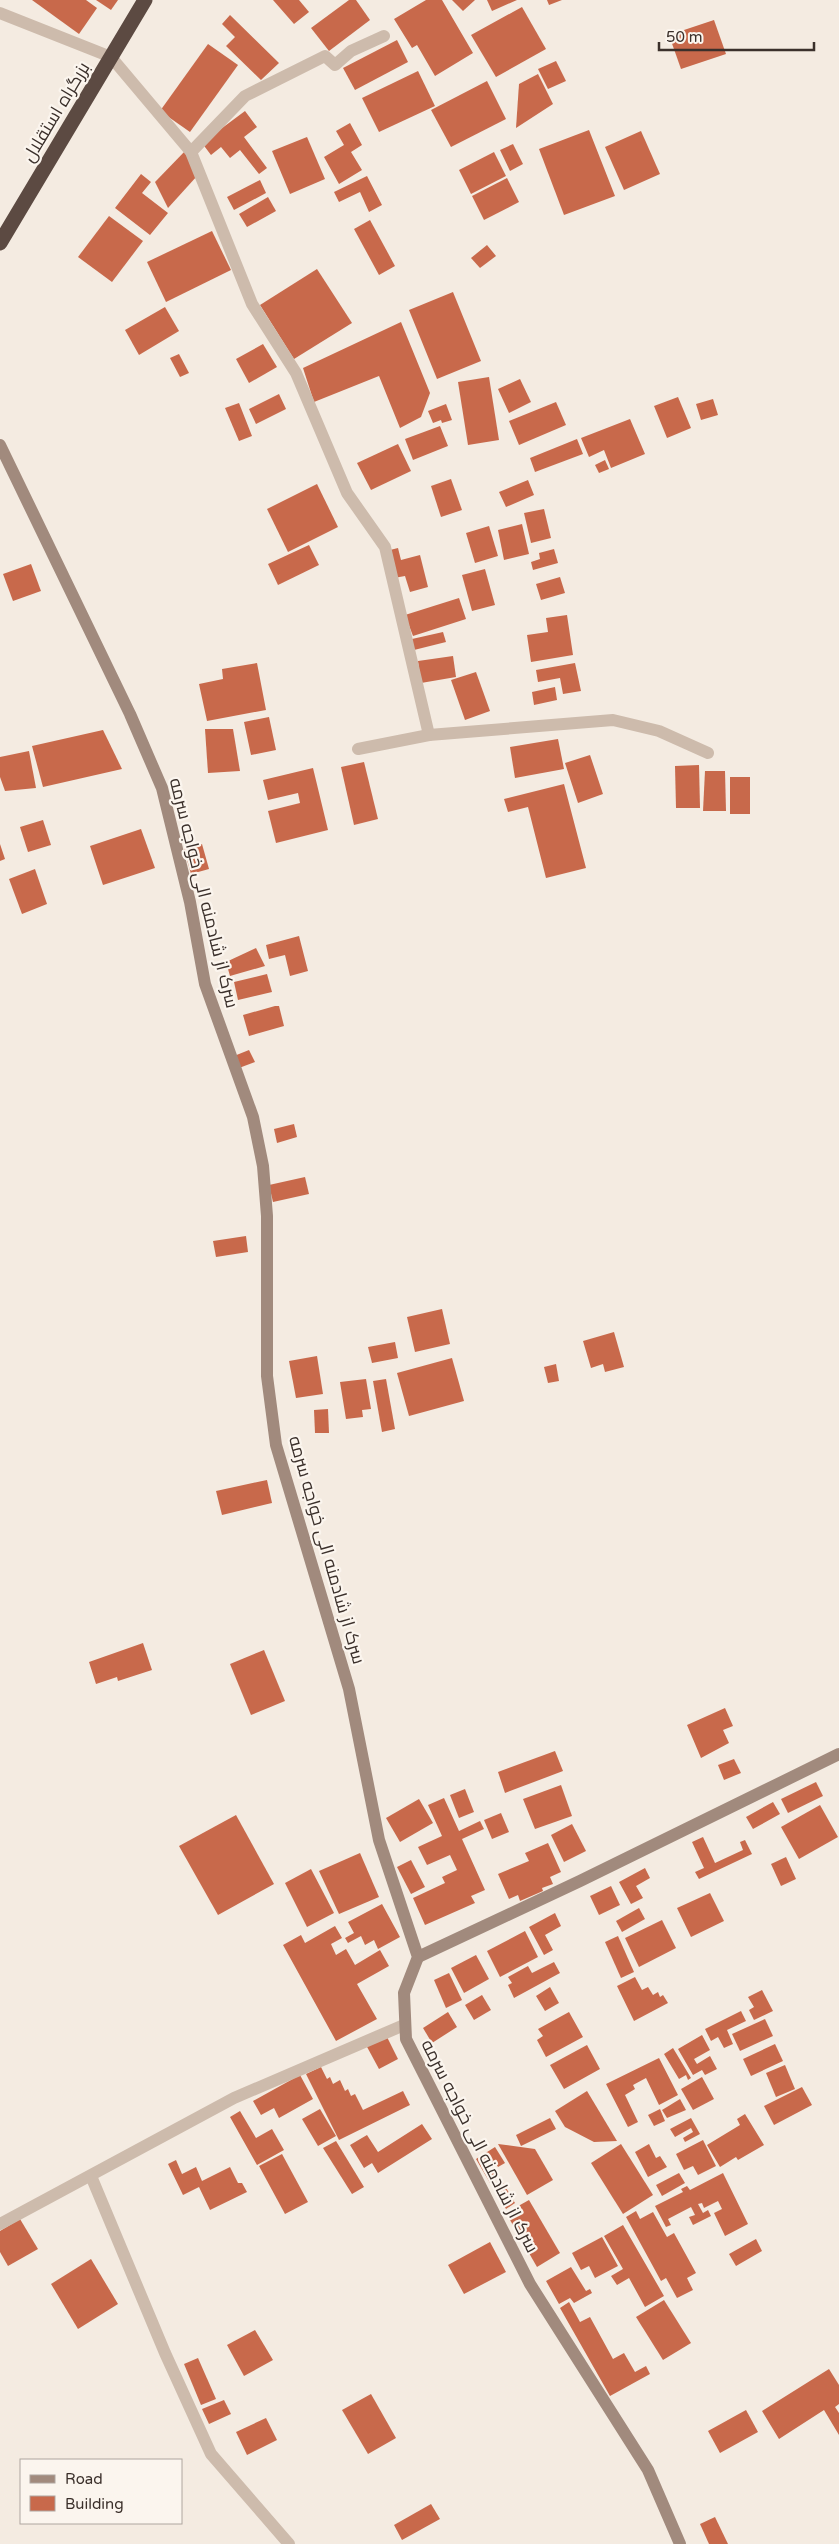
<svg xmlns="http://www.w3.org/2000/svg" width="839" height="2544" font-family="'Varela Round',Cairo,sans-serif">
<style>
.building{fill:#c8694b}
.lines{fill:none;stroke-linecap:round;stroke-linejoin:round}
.street{stroke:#cdbbac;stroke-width:12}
.secondary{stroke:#a18a7d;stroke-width:12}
.highway{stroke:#5c4a42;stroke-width:15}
.labels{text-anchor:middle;stroke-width:4.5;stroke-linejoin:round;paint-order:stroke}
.street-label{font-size:18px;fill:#3b302b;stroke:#fbf5ee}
</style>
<rect width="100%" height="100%" fill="#f4ebe1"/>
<g class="building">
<polygon points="32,0 86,0 97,8 79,34"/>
<polygon points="96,0 118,0 111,10"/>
<polygon points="273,0 299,0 309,12 294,24"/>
<polygon points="349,0 356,0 370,20 329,51 311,28"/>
<polygon points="426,0 442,0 473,53 435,76 417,45 412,48 394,19"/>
<polygon points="452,0 475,0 463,11"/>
<polygon points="487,0 517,0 492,11"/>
<polygon points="547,0 562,0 549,5"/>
<polygon points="522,7 546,49 496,77 471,35"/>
<polygon points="230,15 279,63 261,80 226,46 235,37 222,24"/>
<polygon points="714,20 726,54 681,69 669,35"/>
<polygon points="397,40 408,62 355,90 343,68"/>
<polygon points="208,44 238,65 190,132 160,111"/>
<polygon points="556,61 566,81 548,89 538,69"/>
<polygon points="418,71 435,106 379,132 362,98"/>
<polygon points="538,74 553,104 516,128 519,84"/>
<polygon points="487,81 506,119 451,147 431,110"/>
<polygon points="245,111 257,127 244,137 267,168 259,174 240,150 230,158 221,147 211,155 202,143"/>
<polygon points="350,123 362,145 351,152 362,170 339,184 324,157 344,145 336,131"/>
<polygon points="589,130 615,196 564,215 539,149"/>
<polygon points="641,131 660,174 624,190 605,147"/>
<polygon points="307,137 325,179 290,194 272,151"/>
<polygon points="513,144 523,164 510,171 500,150"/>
<polygon points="186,150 197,176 168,208 155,182"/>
<polygon points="494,152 506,176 471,194 459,170"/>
<polygon points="141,174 151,182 142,193 168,213 150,235 115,208"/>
<polygon points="367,176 382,205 369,212 360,192 339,202 334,192"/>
<polygon points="507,178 519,202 484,220 472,196"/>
<polygon points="260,180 266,193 234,210 227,197"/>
<polygon points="268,197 276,211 247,227 239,214"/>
<polygon points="109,216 143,241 112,282 78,257"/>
<polygon points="370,220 395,266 379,275 354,229"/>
<polygon points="212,231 231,270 166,302 147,262"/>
<polygon points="487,245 496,256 480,268 471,258"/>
<polygon points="317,269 352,323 294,359 260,305"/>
<polygon points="453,292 481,361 437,379 409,310"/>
<polygon points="165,307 179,331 139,355 125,330"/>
<polygon points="401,322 430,393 421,417 400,428 379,376 314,402 303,368"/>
<polygon points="263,344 277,367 249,383 236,359"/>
<polygon points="179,354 189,373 180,377 170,358"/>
<polygon points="489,377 499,440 468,445 458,382"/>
<polygon points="520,379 531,402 509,413 498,389"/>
<polygon points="279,394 286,409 256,424 249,409"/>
<polygon points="678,397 691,428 667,438 654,406"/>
<polygon points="713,399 718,415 701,420 696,404"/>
<polygon points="556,402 566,425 519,445 509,421"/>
<polygon points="239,403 252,436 239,441 225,408"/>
<polygon points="446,404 452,420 442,423 441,420 433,423 428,411"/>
<polygon points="630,419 645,454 611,468 604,450 589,457 581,438"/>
<polygon points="440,426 448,446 413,460 405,439"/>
<polygon points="577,439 583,454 535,472 530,458"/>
<polygon points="398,444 411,471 371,490 357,463"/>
<polygon points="605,460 609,469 599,473 595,465"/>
<polygon points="451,479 462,510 441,517 431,486"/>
<polygon points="528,480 534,495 506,507 499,492"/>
<polygon points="317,484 338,527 288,552 267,509"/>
<polygon points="544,509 551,538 531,543 524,513"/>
<polygon points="522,524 529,554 504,560 498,530"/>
<polygon points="489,526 498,556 475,563 466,533"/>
<polygon points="309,545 319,565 278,585 268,564"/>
<polygon points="398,548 401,560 420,555 428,587 410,592 405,576 394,578 386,551"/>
<polygon points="554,549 558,563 533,570 531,562 540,559 539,553"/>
<polygon points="31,564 41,591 13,601 3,574"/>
<polygon points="485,569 495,605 472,611 462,575"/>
<polygon points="560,577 565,593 541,600 536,584"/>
<polygon points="459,598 466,619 413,636 405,615"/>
<polygon points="567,615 573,655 531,662 527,635 548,632 546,618"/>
<polygon points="443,632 446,642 414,650 412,639"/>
<polygon points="453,656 456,677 421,683 418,661"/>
<polygon points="257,663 266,710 207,721 199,684 223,679 222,669"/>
<polygon points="575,663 581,691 563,694 560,678 538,682 536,670"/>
<polygon points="476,672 490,711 465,720 451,680"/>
<polygon points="555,687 557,700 534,705 532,692"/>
<polygon points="269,717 276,750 251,755 244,722"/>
<polygon points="205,729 233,729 240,771 208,773"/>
<polygon points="103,730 122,769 43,787 32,746"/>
<polygon points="558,739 564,769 515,778 510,747"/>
<polygon points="29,751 36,788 5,791 0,777 0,757"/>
<polygon points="590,755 603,794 578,803 565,763"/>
<polygon points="364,762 378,819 354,825 341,767"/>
<polygon points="699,765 700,808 676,808 675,766"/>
<polygon points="313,768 328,830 276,843 268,811 300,803 298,793 268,800 263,780"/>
<polygon points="705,771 725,771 726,811 703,811"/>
<rect x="730" y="777" width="20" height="37"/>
<polygon points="564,784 586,868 546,878 528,807 508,812 504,799"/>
<polygon points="43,820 51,845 28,852 20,827"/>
<polygon points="141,829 155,868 103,885 90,846"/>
<polygon points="0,844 5,859 0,861"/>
<polygon points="202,844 209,869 191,874 184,849"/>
<polygon points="35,869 47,904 22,914 9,879"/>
<polygon points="299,936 308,971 290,976 285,955 269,959 266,945"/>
<polygon points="256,948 265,966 230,976 226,962"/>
<polygon points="267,974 272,992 238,1000 234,982"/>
<polygon points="275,1006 279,1006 284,1026 249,1036 243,1015"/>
<polygon points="249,1050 255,1062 239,1068 234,1056"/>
<polygon points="294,1124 297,1137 277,1143 274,1129"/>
<polygon points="305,1177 309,1194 273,1202 269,1185"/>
<polygon points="246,1236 248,1252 216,1257 213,1241"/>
<polygon points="442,1309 450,1344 415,1352 407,1317"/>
<polygon points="614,1332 624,1367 605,1372 603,1364 591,1368 583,1341"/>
<polygon points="395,1342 398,1358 372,1363 368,1347"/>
<polygon points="317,1356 323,1394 296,1398 289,1361"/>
<polygon points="452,1358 464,1401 409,1416 397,1373"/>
<polygon points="556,1364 559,1381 548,1383 544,1367"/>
<polygon points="366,1379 371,1409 362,1410 363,1417 346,1419 340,1382"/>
<polygon points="386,1379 395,1429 382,1432 373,1381"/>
<polygon points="328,1409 329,1433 315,1433 314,1410"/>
<polygon points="267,1480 272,1503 222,1515 216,1491"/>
<polygon points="143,1643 152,1670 118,1681 117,1677 96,1684 89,1662"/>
<polygon points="264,1650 285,1701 251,1715 230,1664"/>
<polygon points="725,1708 733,1726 723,1730 729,1743 701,1758 687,1725"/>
<polygon points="555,1751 563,1771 505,1793 498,1772"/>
<polygon points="734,1759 741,1773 724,1780 718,1765"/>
<polygon points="816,1782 823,1796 788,1813 781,1799"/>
<polygon points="561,1785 572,1816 535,1829 523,1799"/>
<polygon points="465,1789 474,1812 459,1818 450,1795"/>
<polygon points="444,1798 459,1831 480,1821 484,1829 462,1839 485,1890 471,1896 475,1903 425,1925 413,1898 445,1883 442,1877 457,1870 450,1855 427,1865 418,1847 442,1836 428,1805"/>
<polygon points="419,1799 433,1823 400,1842 386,1818"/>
<polygon points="773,1802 780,1814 753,1829 746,1817"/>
<polygon points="820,1805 838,1837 799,1859 781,1827"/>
<polygon points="501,1813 509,1832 492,1839 484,1820"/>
<polygon points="236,1815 274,1884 218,1915 179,1846"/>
<polygon points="572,1824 586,1851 564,1862 551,1835"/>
<polygon points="703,1837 715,1863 743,1850 740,1842 745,1840 752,1854 699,1879 695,1872 704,1868 692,1842"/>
<polygon points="548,1843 561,1872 550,1877 553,1884 542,1888 543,1891 520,1901 518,1895 509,1899 498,1874 529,1861 525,1853"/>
<polygon points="360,1853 379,1897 339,1914 319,1871"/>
<polygon points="786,1857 796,1879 781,1886 771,1864"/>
<polygon points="411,1860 425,1887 411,1894 397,1867"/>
<polygon points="645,1868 650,1878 636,1886 643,1898 631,1904 619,1882"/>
<polygon points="311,1869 334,1913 307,1927 285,1883"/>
<polygon points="611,1886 620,1905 599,1915 590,1896"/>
<polygon points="710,1893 724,1921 691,1937 677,1908"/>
<polygon points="382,1904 400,1937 378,1949 374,1940 365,1945 361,1936 348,1943 345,1938 354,1933 348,1922"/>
<polygon points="639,1908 645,1919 622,1932 616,1921"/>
<polygon points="555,1913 561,1926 545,1935 553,1950 544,1955 529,1927"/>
<polygon points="662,1920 676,1948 639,1967 625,1938"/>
<polygon points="335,1926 342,1938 331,1944 336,1955 346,1949 355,1965 380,1950 389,1966 357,1984 377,2019 336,2041 283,1945 301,1935 305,1943"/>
<polygon points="525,1931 538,1957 500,1977 487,1951"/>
<polygon points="618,1936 634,1972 621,1978 605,1942"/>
<polygon points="476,1955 489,1979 464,1993 451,1968"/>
<polygon points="554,1962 560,1973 514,1998 508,1985 512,1983 508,1977 528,1966 532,1973"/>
<polygon points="449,1973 462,2000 446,2008 434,1980"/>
<polygon points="635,1977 642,1990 648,1987 653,1995 658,1992 660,1997 663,1995 668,2003 634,2021 617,1986"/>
<polygon points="550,1987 559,2003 545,2011 536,1996"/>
<polygon points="762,1990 773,2011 754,2020 749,2010 754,2007 748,1997"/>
<polygon points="482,1995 491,2010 474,2020 465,2005"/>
<polygon points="741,2011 746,2021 727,2030 733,2044 724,2048 718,2037 711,2041 705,2029"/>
<polygon points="448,2012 457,2027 432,2043 423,2028"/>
<polygon points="569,2012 583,2037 546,2057 537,2040 543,2036 538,2029"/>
<polygon points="765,2019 773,2036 740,2051 732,2034"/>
<polygon points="386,2035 398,2059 379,2069 366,2045"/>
<polygon points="702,2035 710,2050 694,2059 697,2064 710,2056 717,2069 705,2075 702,2070 693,2075 678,2049"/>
<polygon points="775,2044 783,2061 751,2076 743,2059"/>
<polygon points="587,2045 600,2069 564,2089 550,2065"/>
<polygon points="673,2048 691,2078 688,2080 686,2075 679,2079 664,2054"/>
<polygon points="659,2058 678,2095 659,2105 646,2078 633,2085 635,2089 625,2095 638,2122 628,2127 606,2084"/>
<polygon points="785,2065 795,2089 776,2097 766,2073"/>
<polygon points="321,2067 327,2079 330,2077 333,2084 340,2080 345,2091 348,2089 351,2096 355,2094 363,2110 403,2091 410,2105 339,2140 306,2074"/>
<polygon points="300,2075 313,2099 279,2118 274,2108 261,2115 253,2101"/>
<polygon points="702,2077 714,2099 693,2110 681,2089"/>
<polygon points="802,2087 812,2105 774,2125 764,2106"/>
<polygon points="587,2091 617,2141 594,2142 565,2127 555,2111"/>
<polygon points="680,2099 686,2110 667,2118 662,2110"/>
<polygon points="320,2109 336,2136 318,2146 302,2119"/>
<polygon points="660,2109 665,2121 654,2126 648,2115"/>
<polygon points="240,2111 256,2138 272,2129 284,2150 257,2165 230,2117"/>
<polygon points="745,2114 764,2145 738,2160 736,2157 720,2167 707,2145 740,2125 737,2119"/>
<polygon points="550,2118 556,2129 521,2146 516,2135"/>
<polygon points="691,2118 700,2134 685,2142 683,2138 693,2132 691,2128 675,2137 670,2129"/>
<polygon points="422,2124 432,2139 378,2173 372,2163 364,2168 350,2145 367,2135 378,2152"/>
<polygon points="703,2140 716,2166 698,2175 693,2166 684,2170 676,2154"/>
<polygon points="336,2141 364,2187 352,2194 323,2148"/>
<polygon points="498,2144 535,2149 553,2180 527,2195"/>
<polygon points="621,2144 653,2195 623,2214 591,2163"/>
<polygon points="649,2144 656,2158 660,2156 667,2167 648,2177 635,2152"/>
<polygon points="495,2147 505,2163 498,2167 495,2162 491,2164 499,2177 490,2183 476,2159"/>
<polygon points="282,2154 308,2202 285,2214 259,2166"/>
<polygon points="176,2160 182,2174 196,2167 202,2181 230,2167 238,2183 242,2183 247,2192 210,2210 199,2187 183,2195 168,2164"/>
<polygon points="679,2173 685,2183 662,2196 656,2185"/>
<polygon points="723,2173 748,2224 725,2236 714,2213 722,2209 718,2201 704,2208 702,2203 698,2204 703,2213 708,2210 711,2216 693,2225 689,2217 695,2215 691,2207 668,2219 671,2225 666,2227 655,2206 683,2192 681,2189 687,2186 690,2190"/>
<polygon points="502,2181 515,2203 506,2209 493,2187"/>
<polygon points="529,2200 560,2253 537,2267 506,2213"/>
<polygon points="636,2211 640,2219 653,2212 667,2237 674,2233 696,2273 687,2278 693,2290 677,2298 666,2278 661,2281 626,2217"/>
<polygon points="20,2219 38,2249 8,2266 0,2252 0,2231"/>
<polygon points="623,2225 664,2296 645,2307 629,2278 617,2285 611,2276 623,2269 604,2236"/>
<polygon points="602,2237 618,2266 595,2278 589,2266 581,2270 572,2253"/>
<polygon points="756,2239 762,2251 736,2266 729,2254"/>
<polygon points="490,2242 506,2272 464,2294 448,2265"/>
<polygon points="91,2259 118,2304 78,2329 51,2284"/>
<polygon points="571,2267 586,2291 590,2289 592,2293 574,2303 570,2298 559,2304 546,2281"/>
<polygon points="664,2300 691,2343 663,2360 636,2317"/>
<polygon points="569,2302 580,2322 590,2317 613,2359 624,2353 635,2372 646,2366 650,2374 610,2396 560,2308"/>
<polygon points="255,2330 273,2360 244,2376 227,2345"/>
<polygon points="198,2358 216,2399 201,2405 184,2364"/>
<polygon points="829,2369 839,2385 839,2404 835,2407 839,2413 839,2435 824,2410 779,2439 762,2411"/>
<polygon points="371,2394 396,2438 368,2454 342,2410"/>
<polygon points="224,2400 231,2414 209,2424 202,2409"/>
<polygon points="746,2410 758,2432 720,2453 708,2431"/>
<polygon points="266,2418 277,2440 247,2455 236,2432"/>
<polygon points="431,2504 440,2519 402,2540 394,2525"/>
<polygon points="715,2517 728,2544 709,2544 700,2524"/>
</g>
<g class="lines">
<g class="street">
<polyline points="0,13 111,57 191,152 252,304 296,373 347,493 385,547 429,735"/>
<polyline points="191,152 245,96 325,56 335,65 351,51 384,36"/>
<polyline points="358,749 429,735 613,720 659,731 708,753"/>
<polyline points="91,2176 165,2353 211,2454 289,2544"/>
<polyline points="0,2224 234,2098 404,2025"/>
</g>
<g class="secondary">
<polyline points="0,445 130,714 162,788 190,902 205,984 253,1117 263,1166 267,1216 267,1376 276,1445 349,1689 379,1840 418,1957 404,1993 406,2039 530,2284 648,2470 680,2544"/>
<polyline points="418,1957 580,1881 839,1754"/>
</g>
<polyline class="highway" points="0,243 145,0"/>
</g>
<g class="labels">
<g class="street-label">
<text transform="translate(56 112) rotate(-59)" y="6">بزرگراه استقلال</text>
<text transform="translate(204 893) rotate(76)" y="6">سرک از شادمنه الی خواجه سرمه</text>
<text transform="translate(327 1550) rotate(74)" y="6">سرک از شادمنه الی خواجه سرمه</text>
<text transform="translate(480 2146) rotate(63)" y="6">سرک از شادمنه الی خواجه سرمه</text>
</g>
</g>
<rect x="20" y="2459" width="162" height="65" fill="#fbf5ee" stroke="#aea6a0"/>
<rect x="30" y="2475" width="25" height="8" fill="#a18a7d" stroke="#aea6a0"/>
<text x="65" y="2484" font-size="15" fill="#3b302b">Road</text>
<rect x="30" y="2496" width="25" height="15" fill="#c8694b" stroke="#aea6a0"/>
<text x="65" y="2509" font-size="15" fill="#3b302b">Building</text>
<path d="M659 42v8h155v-8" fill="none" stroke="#3b302b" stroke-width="2.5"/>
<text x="666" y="42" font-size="15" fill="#3b302b" stroke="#fbf5ee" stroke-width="4" paint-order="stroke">50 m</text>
</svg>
